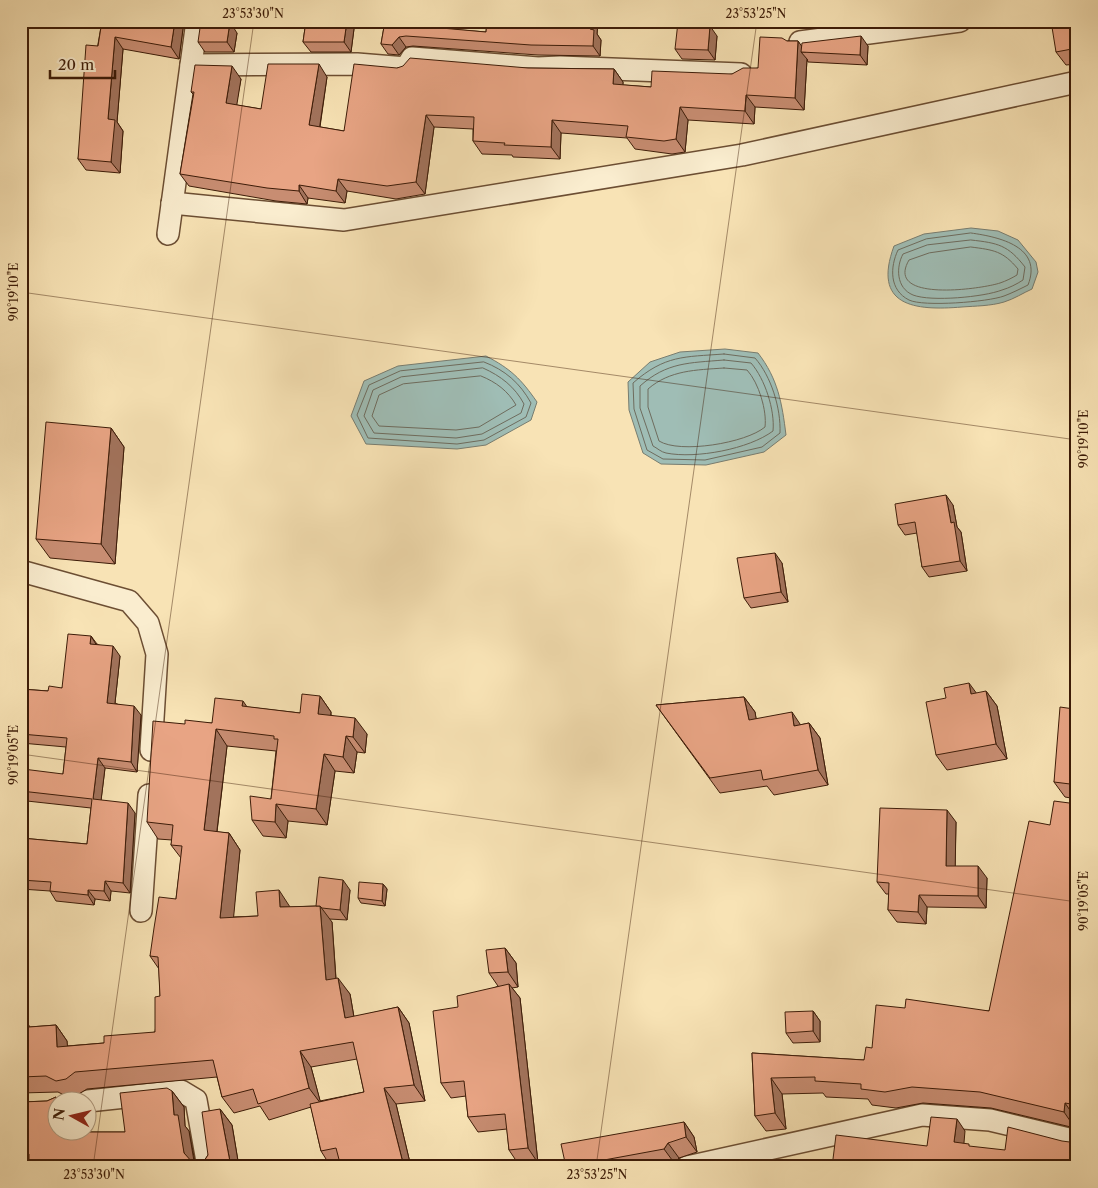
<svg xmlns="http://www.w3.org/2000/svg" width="1098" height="1188" font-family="'Libre Caslon Text',serif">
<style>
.water{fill:#9fbdb5;stroke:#787d70}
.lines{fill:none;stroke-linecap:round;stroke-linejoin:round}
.shore{stroke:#6e6c5e;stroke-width:1}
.minor-casing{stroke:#6c4e33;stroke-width:24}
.minor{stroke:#faedcf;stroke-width:21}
.wall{fill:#c88d72;stroke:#3d1c08;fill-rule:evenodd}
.shaded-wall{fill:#a2735c;stroke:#3d1c08}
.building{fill:#e8a484;stroke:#3d1c08}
.ticks{fill:none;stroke:#3d1c08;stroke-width:1;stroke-opacity:0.45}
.neatline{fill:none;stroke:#3d1c08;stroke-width:2}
.ticks-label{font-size:12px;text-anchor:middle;fill:#3d1c08}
</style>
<rect width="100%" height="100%" fill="#f8e3b5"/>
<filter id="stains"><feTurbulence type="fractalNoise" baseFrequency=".004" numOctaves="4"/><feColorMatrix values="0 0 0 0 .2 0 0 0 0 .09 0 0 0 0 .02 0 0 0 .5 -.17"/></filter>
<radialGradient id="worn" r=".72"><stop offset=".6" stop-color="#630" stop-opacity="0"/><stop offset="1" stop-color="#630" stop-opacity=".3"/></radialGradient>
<g class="water">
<path d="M971,228L998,231L1018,240L1036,262L1038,272L1032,289C1023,293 1014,299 1004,302C991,306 975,306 962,307C914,311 872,306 894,246L924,234Z"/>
<path d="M725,349L758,353C778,379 782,403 786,435L764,452L706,465L661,464L643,453L629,410L628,382L650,362L680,352Z"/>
<path d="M486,356C511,369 521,379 537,402L531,420L486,445L457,449L366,444L351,416L364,381L398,366Z"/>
</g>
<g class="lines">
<g class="shore">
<path d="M971,233C1000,237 1043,247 1028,285C1020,289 1012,293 1004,296C988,302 923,307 909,300C889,290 890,267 898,250L926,239Z"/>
<path d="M971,240C998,243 1008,245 1025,267L1023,280C1017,284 1009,288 1002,290C984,297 931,302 913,295C896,288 896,267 903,254L927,245Z"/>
<path d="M971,247C994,250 1003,251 1018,269L1017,275C1012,278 1006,281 1000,283C982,289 884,303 909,260L929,253Z"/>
<path d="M724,354L755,358C771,376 781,408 780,433L762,447L705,460L663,459L647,450L634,409L633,383C665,355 684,357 724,354Z"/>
<path d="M724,360L751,363C765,379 775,410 773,431C749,449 696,459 666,453C661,452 657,448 653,446L640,408V386C667,362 689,363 724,360Z"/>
<path d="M484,362C505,370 520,383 531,403L526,417L484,440L457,444L368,438L357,415L369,385L400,371Z"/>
<path d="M483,368C501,376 515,387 524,404L521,413L482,434L456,438L374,433L364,416L373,390L401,377Z"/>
<path d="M724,368L747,370C759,383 767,411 765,427C746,443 680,454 659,441L648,407V389C670,370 696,370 724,368Z"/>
<path d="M481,376C496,382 508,391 516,405L479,427L456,430L379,426L372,416L379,395L403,384Z"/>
</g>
<defs>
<g id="minor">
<polyline points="800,42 960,21"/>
<polyline points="191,65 357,64 406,68 412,58 538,68 560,67 741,74"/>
<polyline points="172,203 344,220 742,155 1077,82"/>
<polyline points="168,234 197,21"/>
<polyline points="21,571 129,601 148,623 157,654 151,750"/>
<polyline points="141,911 149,795"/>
<polyline points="88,1101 181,1091 196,1100 208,1167"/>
<polyline points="687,1167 922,1115 990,1120 1077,1141"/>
</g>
</defs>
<use href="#minor" class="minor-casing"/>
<use href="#minor" class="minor"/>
</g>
<g class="wall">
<polygon points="102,21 184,21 179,59 123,49 117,122 123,131 120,173 86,170 78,159"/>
<polygon points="304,21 355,21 351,52 311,52 303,42 306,21"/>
<polygon points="385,21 437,28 486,32 487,21 598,21 597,34 601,40 600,56 538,55 413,46 406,47 399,55 388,54 381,44"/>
<polygon points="805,21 862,21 810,28"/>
<polygon points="1077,21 1077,64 1066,65 1056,52"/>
<polygon points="237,33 234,52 205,52 198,42"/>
<polygon points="717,36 715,60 682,59 675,49"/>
<polygon points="787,41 798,41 801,46 868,46 867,65 808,62 807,59 804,110 755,107 754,124 688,120 685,152 672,154 635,149 627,138 561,133 560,159 513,157 512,155 482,154 473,141 473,129 434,127 425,194 396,199 347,191 345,203 308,198 307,204 276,201 189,186 180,174 193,94 191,92 241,79 236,105 261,109 327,77 320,127 344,131 397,68 528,68 614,69 623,82 623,85 651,87 732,74 758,68"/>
<polygon points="111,428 124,447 115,564 50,558 36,539"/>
<polygon points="953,505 957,527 961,532 967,571 929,577 922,567 917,533 905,535 898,525"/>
<polygon points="782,563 788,602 751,608 744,598"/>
<polygon points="91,636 97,644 120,656 115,703 141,715 137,772 105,768 101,800 135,813 130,893 111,891 110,901 95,899 94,905 56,901 50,891 21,889 21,838 87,844 91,808 27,801 21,792 21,783 63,774 66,747 21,743 21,689 48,691 62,688"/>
<polygon points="1077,674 1077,799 1065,797 1054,782 1074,709"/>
<polygon points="986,691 997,706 1007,759 947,770 936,755"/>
<path d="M320,696L331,712V715L367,734L365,753L357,752L354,773L335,771L327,825L288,821L286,838L263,836L252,820L271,799L276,751L227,746L217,832L229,833L240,850L233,917L258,916L290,907L316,906L350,890L347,920L329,919L332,922L336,978L350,994L354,1017L398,1007L409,1023L425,1101L396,1104L411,1167H341L340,1166L331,1167L321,1151L311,1107L269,1120L260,1106L234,1113L222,1097L217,1077L87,1089L77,1095L68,1097L58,1092L21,1093V1025L30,1027L56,1025L67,1041V1046L104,1043L155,1032L160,996L159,969L150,956L176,899L181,858L171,845L172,840L158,839L147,822L185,724L212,723L247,707L300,713ZM357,1059L364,1092L320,1101L311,1067Z"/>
<polygon points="744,697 755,712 756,719 800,725 809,723 820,738 828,785 774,795 767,786 720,793 656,705"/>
<polygon points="1077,804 1077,1119 1075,1128 991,1108 923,1103 896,1108 872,1105 868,1099 826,1097 823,1093 782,1094 786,1129 766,1131 755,1116 752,1053 864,1060 872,1048 905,1008 989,1011 1050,825"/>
<polygon points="956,822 955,866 987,878 986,908 927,907 926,924 897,922 888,910 889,894 886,894 877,882"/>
<polygon points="383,884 387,889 385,906 361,903 358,898"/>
<polygon points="505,948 516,963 518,987 512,988 520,998 538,1163 519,1165 509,1150 507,1129 478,1132 468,1117 466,1096 451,1098 441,1083 458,1007 498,986 489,973"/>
<polygon points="813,1011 820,1021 820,1042 793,1043 786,1033"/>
<polygon points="172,1091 184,1107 185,1126 189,1131 195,1162 204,1161 208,1155 220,1109 232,1125 239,1167 21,1167 21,1102 47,1101 56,1097 59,1100 58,1100 58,1130 67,1130 67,1132 125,1132"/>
<polygon points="684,1122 694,1137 697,1152 679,1158 675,1164 659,1167 566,1167"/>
</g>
<g class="shaded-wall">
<polygon points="175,21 184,21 179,59 171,47"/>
<polygon points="347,21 355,21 351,52 344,42"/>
<polygon points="430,21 438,21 437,37 430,27"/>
<polygon points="590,21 598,21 597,34 601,40 600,56 593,46 590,29"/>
<polygon points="230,22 237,33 234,52 227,42"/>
<polygon points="710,26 717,36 715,60 708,50"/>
<polygon points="861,36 868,46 867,65 860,55"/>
<polygon points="115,37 123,49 117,122 123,131 120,173 111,162 108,119"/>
<polygon points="399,37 406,47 399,55 392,45"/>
<polygon points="798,41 806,52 801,52 807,59 804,110 795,98"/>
<polygon points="319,64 327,77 318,138 309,125"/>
<polygon points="232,66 241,79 235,116 226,103"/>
<polygon points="614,69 623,82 622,97 613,84"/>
<polygon points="746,95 755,107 754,124 745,111"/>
<polygon points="680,107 688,120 685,152 676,139"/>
<polygon points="426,115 434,127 425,194 416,182"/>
<polygon points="552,120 561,133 560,159 551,147"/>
<polygon points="338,179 347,191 345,203 336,191"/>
<polygon points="299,185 308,198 307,204 299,191"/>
<polygon points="111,428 124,447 115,564 101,544"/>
<polygon points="946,495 953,505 957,527 961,532 967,571 960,561 951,523"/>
<polygon points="775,553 782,563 788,602 781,592"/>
<polygon points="91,636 97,646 90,644"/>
<polygon points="113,646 120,656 114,712 107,703"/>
<polygon points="969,683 980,698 971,694"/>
<polygon points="986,691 997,706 1007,759 996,744"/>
<polygon points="320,696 331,712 329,730 318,714"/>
<polygon points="744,697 755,712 759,735 749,720"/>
<polygon points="243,701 254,717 242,706"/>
<polygon points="134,706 141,715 137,772 131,762"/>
<polygon points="792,712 802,727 794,726"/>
<polygon points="355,718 367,734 365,753 353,737"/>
<polygon points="809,723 820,738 828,785 818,770"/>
<polygon points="216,729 227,746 215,847 204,830"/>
<polygon points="346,736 357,752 354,773 343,757"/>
<polygon points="1075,744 1077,747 1077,793 1070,784"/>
<polygon points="324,754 335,771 327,825 316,809"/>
<polygon points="98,758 105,768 100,809 93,799"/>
<polygon points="128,803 135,813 130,893 123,883"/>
<polygon points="276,804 288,821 286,838 275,822"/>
<polygon points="947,810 956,822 955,878 946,866"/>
<polygon points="229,833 240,850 232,934 220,918"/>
<polygon points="978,866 987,878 986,908 978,896"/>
<polygon points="343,880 350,890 347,920 340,910"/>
<polygon points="105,881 111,891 110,901 104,891"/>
<polygon points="383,884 387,889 385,906 382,901"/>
<polygon points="88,890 95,899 94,905 88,895"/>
<polygon points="279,890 290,907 280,907"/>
<polygon points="919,895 927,907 926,924 918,912"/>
<polygon points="320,906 332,922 337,996 326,980"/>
<polygon points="505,948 516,963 518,987 508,972"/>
<polygon points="338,978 350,994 357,1035 345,1018"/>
<polygon points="509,984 520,998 538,1163 528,1148"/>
<polygon points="398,1007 409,1023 425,1101 414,1085"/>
<polygon points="813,1011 820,1021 820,1042 813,1031"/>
<polygon points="56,1025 67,1041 69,1063 57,1047"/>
<polygon points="300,1051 311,1067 321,1104 309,1088"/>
<polygon points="771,1078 782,1094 786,1129 775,1113"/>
<polygon points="384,1088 396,1104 411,1167 404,1167"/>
<polygon points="172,1091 184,1107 185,1126 189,1131 195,1167 184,1153 174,1115"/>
<polygon points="56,1097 59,1100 58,1100 58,1130 67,1130 67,1148 55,1132"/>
<polygon points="1065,1103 1076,1119 1075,1128 1064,1112"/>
<polygon points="220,1109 232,1125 239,1167 231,1167"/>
<polygon points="957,1119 965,1131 963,1154 954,1142"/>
<polygon points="684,1122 694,1137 697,1152 686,1137"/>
<polygon points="668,1143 679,1158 675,1164 664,1149"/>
</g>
<g class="building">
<polygon points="102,21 175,21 171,47 115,37 108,119 115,120 111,162 78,159 86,45 98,46"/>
<polygon points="201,21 222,21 230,22 227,42 198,42"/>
<polygon points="306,21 347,21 344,42 303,42"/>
<polygon points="385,21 430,21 430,27 486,32 487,21 590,21 590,29 594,30 593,46 531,45 406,36 399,37 392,45 381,44"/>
<polygon points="1051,21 1077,21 1077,48 1056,52"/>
<polygon points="678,22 710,26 708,50 675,49"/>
<polygon points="861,36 860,55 801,52 802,43"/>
<polygon points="760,37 782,38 787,41 798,41 795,98 746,95 745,111 680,107 676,139 664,141 626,137 628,126 552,120 551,147 504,145 505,143 473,141 474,117 426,115 416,182 387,186 338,179 336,191 299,185 299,191 267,188 180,174 194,92 191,92 195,65 232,66 226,103 261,109 268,64 319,64 309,125 344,131 354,64 397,68 403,66 410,58 528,68 614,69 613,84 651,87 652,71 732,74 743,68 758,68"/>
<polygon points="46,422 111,428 101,544 36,539"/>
<polygon points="946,495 951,523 954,522 960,561 922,567 915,522 898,525 895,504"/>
<polygon points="775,553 781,592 744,598 737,558"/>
<polygon points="68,634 91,636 90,644 113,646 107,703 134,706 131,762 98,758 93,799 128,803 123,883 105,881 104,891 88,890 88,895 50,891 51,882 21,880 21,838 87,844 92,799 21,791 23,769 63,774 67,738 21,734 21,689 48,691 49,686 62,688"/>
<polygon points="1070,674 1077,674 1077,744 1075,744 1070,784 1054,782 1060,707 1074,709"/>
<polygon points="969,683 971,694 986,691 996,744 936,755 926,702 946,698 944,688"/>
<polygon points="302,694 320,696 318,714 355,718 353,737 346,736 343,757 324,754 316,809 276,804 275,822 252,820 250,796 271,799 278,739 274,739 274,736 216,729 204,830 229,833 220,918 258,916 256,892 279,890 280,907 320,906 326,980 338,978 345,1018 398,1007 414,1085 384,1088 404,1167 341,1167 336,1148 321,1151 310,1104 364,1092 353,1042 300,1051 309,1088 258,1104 253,1089 222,1097 213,1060 75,1072 66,1079 56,1081 46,1076 21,1077 21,1025 29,1025 29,1027 56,1025 57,1047 104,1043 104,1036 155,1032 155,997 160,996 158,957 150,956 154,928 159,897 176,899 182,846 171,845 173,825 147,822 153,721 185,724 185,720 212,723 215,698 243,701 242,706 300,713"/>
<polygon points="744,697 749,720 792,712 794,726 809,723 818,770 763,780 761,770 710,778 656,705"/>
<polygon points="1054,801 1077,804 1077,1105 1065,1103 1064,1112 980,1092 912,1087 885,1092 861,1089 861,1084 815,1081 815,1077 771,1078 775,1113 755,1116 752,1053 864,1060 866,1047 872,1048 876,1005 905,1008 906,999 989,1011 1029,821 1050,825"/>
<polygon points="880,808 947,810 946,866 978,866 978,896 919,895 918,912 888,910 889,883 877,882"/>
<polygon points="319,877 343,880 340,910 322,908 320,906 316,906"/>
<polygon points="359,882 383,884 382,901 358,898"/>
<polygon points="505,948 508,972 489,973 486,950"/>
<polygon points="509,984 528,1148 509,1150 505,1114 468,1117 464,1081 441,1083 433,1011 458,1007 457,996"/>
<polygon points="813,1011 813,1031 786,1033 785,1012"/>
<polygon points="167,1088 172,1091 174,1115 178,1115 184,1153 193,1163 204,1161 208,1155 202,1112 220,1109 231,1167 29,1167 29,1154 21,1154 21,1102 47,1101 56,1097 55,1132 125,1132 120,1093"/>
<polygon points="931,1117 957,1119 954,1142 969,1144 969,1146 1005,1150 1008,1127 1062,1141 1077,1143 1077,1167 832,1167 836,1135 927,1146"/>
<polygon points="684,1122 686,1137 668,1143 664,1149 566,1167 561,1144"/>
</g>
<path class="ticks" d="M21,292L1077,440M21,754L1077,902M93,1167L254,21M596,1167L757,21"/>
<rect width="1098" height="1188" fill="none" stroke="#f8e3b5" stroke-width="55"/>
<g transform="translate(72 1116) rotate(278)"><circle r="24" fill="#faedcf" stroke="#ae997f"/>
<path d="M0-4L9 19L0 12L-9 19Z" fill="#8f2418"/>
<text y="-8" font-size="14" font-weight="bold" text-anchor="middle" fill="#3d1c08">N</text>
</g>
<path d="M50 70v8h65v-8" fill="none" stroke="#3d1c08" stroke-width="2.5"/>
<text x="58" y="70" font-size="15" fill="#3d1c08" stroke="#faedcf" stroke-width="4" paint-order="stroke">20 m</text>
<rect x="28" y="28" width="1042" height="1132" class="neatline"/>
<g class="ticks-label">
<text x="253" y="18">23°53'30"N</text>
<text x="756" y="18">23°53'25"N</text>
<text transform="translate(14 292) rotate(-90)" y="4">90°19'10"E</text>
<text transform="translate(1084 439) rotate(-90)" y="4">90°19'10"E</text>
<text transform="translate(14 755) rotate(-90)" y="4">90°19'05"E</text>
<text transform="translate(1084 901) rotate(-90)" y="4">90°19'05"E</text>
<text x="94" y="1179">23°53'30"N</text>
<text x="597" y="1179">23°53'25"N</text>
</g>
<rect width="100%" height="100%" filter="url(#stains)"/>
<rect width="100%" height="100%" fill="url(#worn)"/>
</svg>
